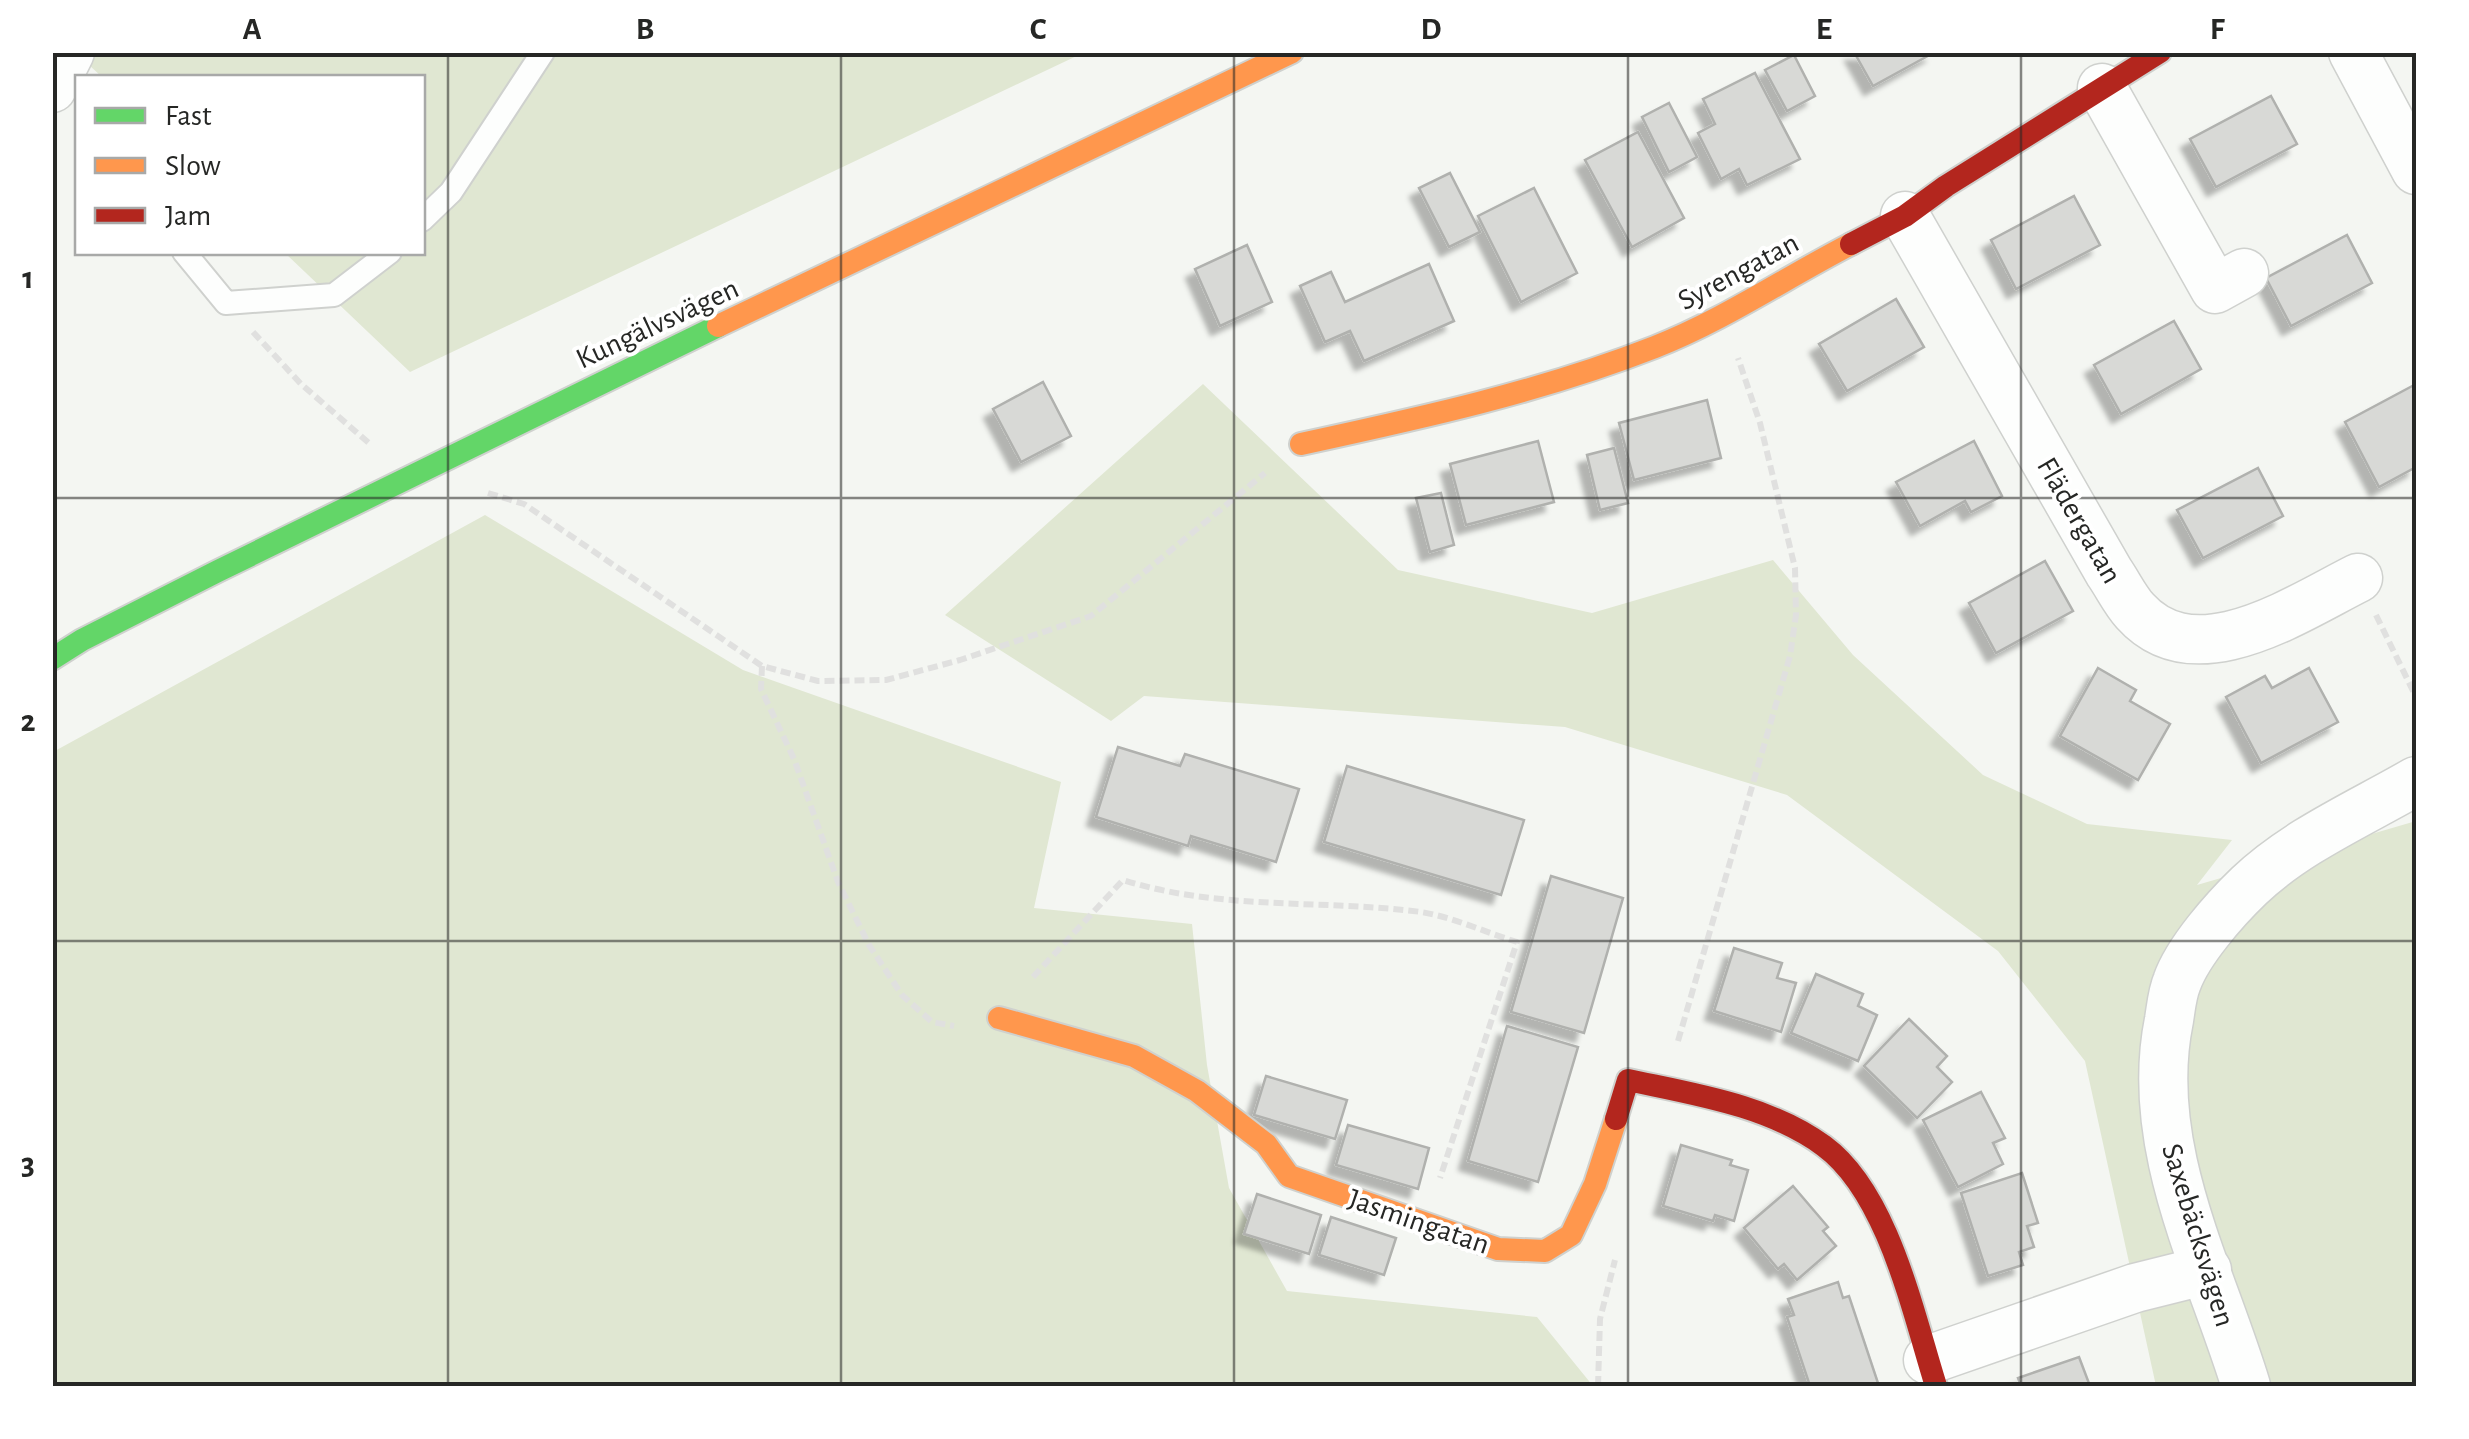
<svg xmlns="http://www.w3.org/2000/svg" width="2469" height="1439" font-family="'Alegreya Sans',sans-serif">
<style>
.green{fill:#e0e7d2}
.building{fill:#d8d9d6;stroke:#b0b1ae;stroke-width:2.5;filter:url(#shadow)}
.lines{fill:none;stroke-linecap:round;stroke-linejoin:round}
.lane-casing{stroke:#cfd1ce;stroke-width:26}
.street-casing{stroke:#cfd1ce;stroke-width:51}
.fast-casing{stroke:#cfd1ce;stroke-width:26}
.slow-casing{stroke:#cfd1ce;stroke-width:26}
.jam-casing{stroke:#cfd1ce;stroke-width:26}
.path{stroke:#e0e0df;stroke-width:6;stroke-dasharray:10 5;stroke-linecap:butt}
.lane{stroke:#fdfefd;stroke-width:22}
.street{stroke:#fdfefd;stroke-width:48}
.fast{stroke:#63d668;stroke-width:22}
.slow{stroke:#ff974d;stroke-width:22}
.jam{stroke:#b3261e;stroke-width:22}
.grid{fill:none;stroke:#262725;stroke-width:2.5;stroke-opacity:0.55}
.labels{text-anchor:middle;stroke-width:8;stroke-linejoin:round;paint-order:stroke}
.street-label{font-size:30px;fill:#262725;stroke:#fff}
.neatline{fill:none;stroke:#262725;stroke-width:4}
.grid-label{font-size:32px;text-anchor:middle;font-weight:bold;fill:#262725}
</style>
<defs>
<filter id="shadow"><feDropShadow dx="-9" dy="9" stdDeviation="2.5" flood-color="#0004"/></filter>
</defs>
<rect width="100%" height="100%" fill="#f4f6f2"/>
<g class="green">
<polygon points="76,53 1083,53 410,372 285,253 422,252 422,78 102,77"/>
<polygon points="1203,384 1398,570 1592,613 1773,560 1853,655 1983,775 2087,824 2232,840 2197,885 2416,821 2416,1386 2156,1386 2085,1061 1998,951 1787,795 1565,727 1144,696 1111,721 945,615"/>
<polygon points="485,515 743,670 1061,782 1034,908 1192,924 1207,1065 1229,1188 1287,1291 1537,1317 1593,1386 53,1386 53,752"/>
</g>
<g class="building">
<polygon points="1854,52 1935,52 1873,86"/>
<polygon points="1794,55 1815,96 1787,111 1765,70"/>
<polygon points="1755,73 1800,159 1747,185 1739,169 1721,179 1698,133 1715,124 1703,99"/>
<polygon points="2271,96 2297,144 2216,187 2190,139"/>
<polygon points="1669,103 1697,157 1669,172 1642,117"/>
<polygon points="1638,132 1684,218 1632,247 1585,160"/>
<polygon points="1450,173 1480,232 1449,247 1419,188"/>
<polygon points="1534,188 1577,273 1521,302 1478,216"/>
<polygon points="2074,196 2100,245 2016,289 1991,240"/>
<polygon points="2347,235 2372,283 2291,326 2266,278"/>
<polygon points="1247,245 1272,302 1220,326 1195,269"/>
<polygon points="1429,264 1454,321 1364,361 1350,331 1325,342 1300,286 1331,272 1345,302"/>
<polygon points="1896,299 1924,347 1847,391 1819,344"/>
<polygon points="2174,321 2201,369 2121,414 2094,365"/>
<polygon points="1043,382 1071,436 1021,462 993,409"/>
<polygon points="2416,384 2416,467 2379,487 2345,422"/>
<polygon points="1707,400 1721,458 1634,480 1619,423"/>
<polygon points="1538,441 1554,502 1466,525 1450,464"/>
<polygon points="1974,441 2002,496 1971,512 1965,501 1920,526 1896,482"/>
<polygon points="1614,448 1628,503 1600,510 1587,455"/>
<polygon points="2258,468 2283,516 2203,558 2177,510"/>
<polygon points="1441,493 1454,545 1430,552 1416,498"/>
<polygon points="2045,561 2073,611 1996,653 1969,603"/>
<polygon points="2098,668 2136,690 2130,701 2170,724 2138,780 2060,736"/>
<polygon points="2309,668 2338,722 2261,763 2226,697 2265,676 2272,688"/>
<polygon points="1118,747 1180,766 1185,754 1299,789 1276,862 1191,836 1188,846 1096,817"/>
<polygon points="1347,766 1524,820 1501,895 1324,842"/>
<polygon points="1551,876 1623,898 1584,1033 1511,1012"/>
<polygon points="1734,948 1782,963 1777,978 1796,983 1781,1032 1714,1011"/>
<polygon points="1816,974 1863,994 1858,1006 1877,1015 1858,1061 1791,1033"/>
<polygon points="1909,1019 1947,1056 1937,1067 1952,1082 1917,1118 1864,1066"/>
<polygon points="1507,1026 1578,1047 1538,1182 1468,1161"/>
<polygon points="1266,1076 1347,1100 1335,1139 1254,1115"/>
<polygon points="1981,1092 2005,1138 1993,1143 2003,1164 1958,1187 1923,1120"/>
<polygon points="1348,1125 1429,1148 1418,1189 1336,1165"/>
<polygon points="1681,1145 1732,1160 1730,1165 1748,1170 1734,1221 1715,1215 1713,1221 1663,1206"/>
<polygon points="2022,1173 2038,1223 2027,1226 2034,1247 2019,1252 2023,1265 1988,1276 1961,1193"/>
<polygon points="1793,1186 1828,1227 1823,1231 1836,1246 1797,1280 1784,1264 1778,1269 1744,1228"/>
<polygon points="1257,1194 1321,1215 1309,1254 1244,1234"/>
<polygon points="1331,1217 1396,1238 1384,1275 1319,1255"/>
<polygon points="1838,1282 1843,1298 1849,1296 1879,1386 1810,1386 1787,1317 1794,1315 1788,1299"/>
<polygon points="2079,1357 2090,1386 2021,1386 2018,1378"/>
</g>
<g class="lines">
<defs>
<g id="lane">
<polyline points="422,220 451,192 543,52"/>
<polyline points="184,252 226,303 334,295 390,252"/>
</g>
<g id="street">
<polyline points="2353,52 2416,170"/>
<polyline points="52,88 70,52"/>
<polyline points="2102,88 2215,289 2244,273"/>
<path d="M1905,216L2109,572C2118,585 2125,600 2135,611C2195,678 2296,609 2358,578"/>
<polyline points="1928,1360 2135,1288 2207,1270"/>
<path d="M2246,1386C2210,1268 2143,1147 2169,1020C2171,1008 2172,994 2177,982C2188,951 2225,909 2249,886C2296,841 2361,813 2416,781"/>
</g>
<polyline id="fast" points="52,659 82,640 218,571 718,326"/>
<g id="slow">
<polyline points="718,326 1292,52"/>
<path d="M1301,444C1421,418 1540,392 1655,347C1724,320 1785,278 1851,244"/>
<polyline points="999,1018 1134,1056 1197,1091 1266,1144 1289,1176 1498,1249 1545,1251 1571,1235 1595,1184 1616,1119"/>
</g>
<g id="jam">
<polyline points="1851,244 1905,216 1946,186 2160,52"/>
<path d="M1616,1119L1628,1080C1693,1094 1768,1105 1824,1146C1888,1193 1913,1313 1936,1386"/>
</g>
</defs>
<use href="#lane" class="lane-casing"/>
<use href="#street" class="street-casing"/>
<use href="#fast" class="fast-casing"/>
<use href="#slow" class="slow-casing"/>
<use href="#jam" class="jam-casing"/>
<g class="path">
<polyline points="253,332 301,384 370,444"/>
<polyline points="488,493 524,504 762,666 818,681 886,680 960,660 1091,616 1265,473"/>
<polyline points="2376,615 2416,697"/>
<polyline points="762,666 761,689 794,759 838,882 869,945 902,995 932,1022 954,1026"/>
<path d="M1033,977L1123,880C1222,911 1321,899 1421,912C1453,917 1487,933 1517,942L1440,1178"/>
<polyline points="1678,1041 1790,656 1796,615 1795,568 1760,423 1738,358"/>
<polyline points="1598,1386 1600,1319 1615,1260"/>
</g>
<use href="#lane" class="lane"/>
<use href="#street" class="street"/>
<use href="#fast" class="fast"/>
<use href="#slow" class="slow"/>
<use href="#jam" class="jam"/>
</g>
<path class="grid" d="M448,52V1386M841,52V1386M1234,52V1386M1628,52V1386M2021,52V1386M52,498H2416M52,941H2416"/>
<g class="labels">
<g class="street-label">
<text transform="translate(1738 271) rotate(-28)" y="10">Syrengatan</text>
<text transform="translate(657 323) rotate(-25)" y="10">Kungälvsvägen</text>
<text transform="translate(2080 520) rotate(60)" y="10">Flädergatan</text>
<text transform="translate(1419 1221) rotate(19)" y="10">Jasmingatan</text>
<text transform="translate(2199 1235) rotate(73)" y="10">Saxebäcksvägen</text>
</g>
</g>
<rect width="2469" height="1439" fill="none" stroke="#ffffff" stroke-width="110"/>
<rect x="75" y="75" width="350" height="180" fill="#ffffff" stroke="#a8a9a8" stroke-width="2.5"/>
<rect x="95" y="108" width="50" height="15" fill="#63d668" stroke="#a8a9a8" stroke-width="2.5"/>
<text x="165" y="125" font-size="30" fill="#262725">Fast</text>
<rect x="95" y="158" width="50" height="15" fill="#ff974d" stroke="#a8a9a8" stroke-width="2.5"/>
<text x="165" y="175" font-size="30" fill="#262725">Slow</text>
<rect x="95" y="208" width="50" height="15" fill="#b3261e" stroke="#a8a9a8" stroke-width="2.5"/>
<text x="165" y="225" font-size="30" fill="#262725">Jam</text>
<rect x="55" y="55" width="2359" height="1329" class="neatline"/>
<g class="grid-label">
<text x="252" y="39">A</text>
<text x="645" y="39">B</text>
<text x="1038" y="39">C</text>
<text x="1431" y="39">D</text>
<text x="1824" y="39">E</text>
<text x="2217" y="39">F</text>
<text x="28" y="288">1</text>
<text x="28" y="731">2</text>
<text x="28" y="1174">3</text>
</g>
</svg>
